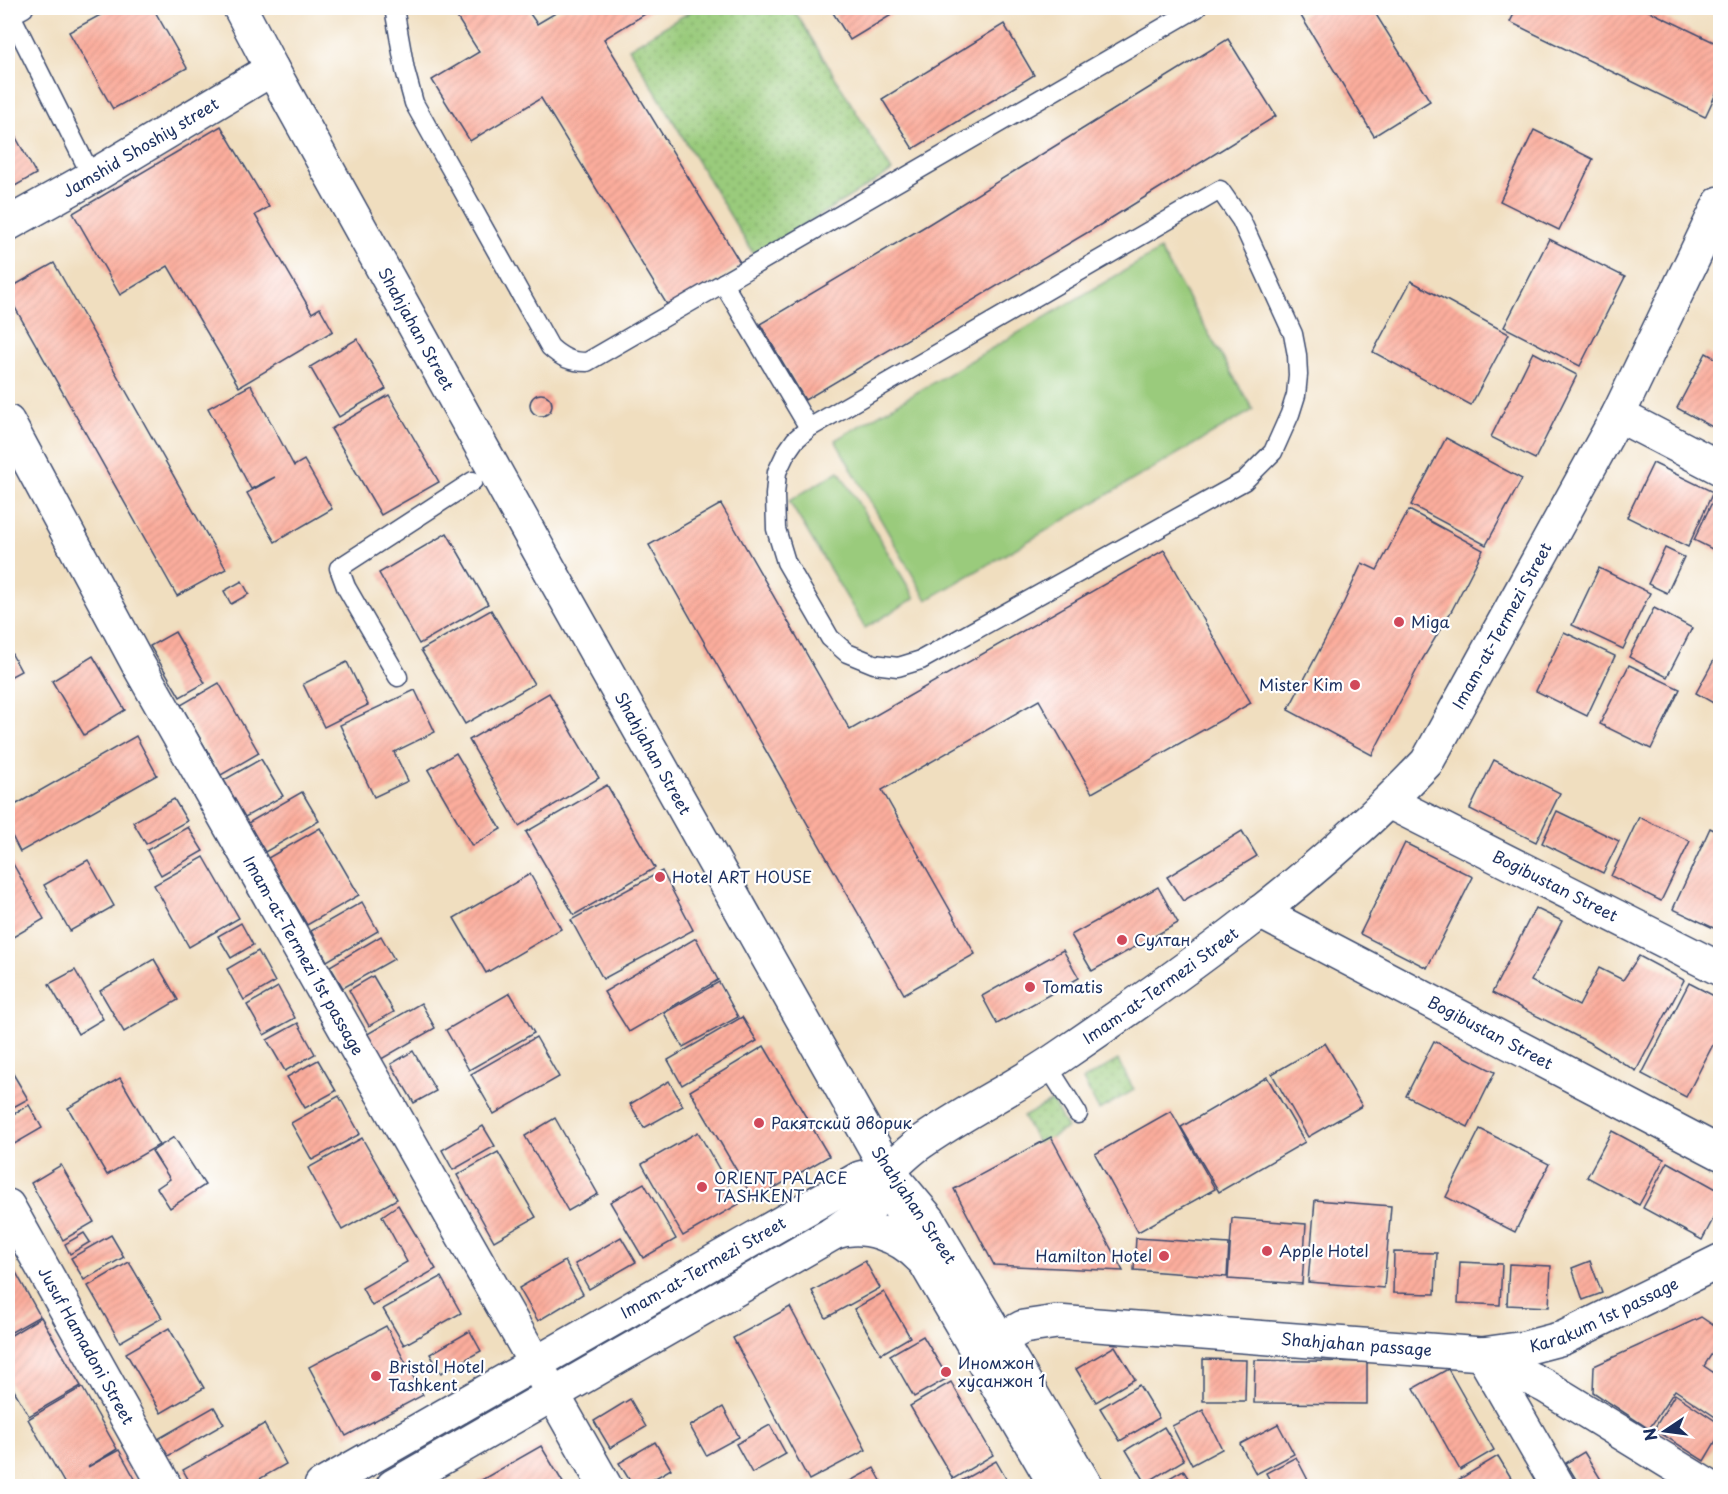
<svg xmlns="http://www.w3.org/2000/svg" width="1728" height="1494" font-family="'Playpen Sans',sans-serif">
<style>
.grass{fill:url(#grass-dots);stroke:#5a7d6c;stroke-width:1.5}
.pitch{fill:#9acb7b;stroke:#5a7d6c;stroke-width:1.5}
.building{fill:url(#building-hatch)}
.lines{fill:none;stroke-linecap:round;stroke-linejoin:round}
.service-casing{stroke:#3b496d;stroke-width:21}
.minor-casing{stroke:#3b496d;stroke-width:36}
.tertiary-casing{stroke:#3b496d;stroke-width:36}
.secondary-casing{stroke:#3b496d;stroke-width:36}
.service{stroke:#fff;stroke-width:18}
.minor{stroke:#fff;stroke-width:33}
.tertiary{stroke:#fff;stroke-width:33}
.secondary{stroke:#fff;stroke-width:33}
.poi-dot{fill:#d1495b;stroke:#fff;stroke-width:2}
.labels{text-anchor:middle;stroke-width:4.5;stroke-linejoin:round;paint-order:stroke}
.street-label{font-size:16px;fill:#1b2f5e;stroke:#fff}
.poi-label{font-size:16px;fill:#1b2f5e;stroke:#fff;text-anchor:start}
</style>
<defs>
<pattern id="grass-dots" width="8" height="8" patternUnits="userSpaceOnUse" patternTransform="scale(1.5)"><rect width="8" height="8" fill="#9acb7b"/><path d="M2 2h.1M6 6h.1" fill="none" stroke="#7da568" stroke-width="1.8" stroke-linecap="round"/></pattern>
<pattern id="building-hatch" width="6" height="6" patternUnits="userSpaceOnUse" patternTransform="scale(1.5)"><rect width="6" height="6" fill="#fcad9c"/><path d="M-1 1l2-2M0 6l6-6M5 7l2-2" fill="none" stroke="#d79589"/></pattern>
</defs>
<rect width="100%" height="100%" fill="#fff"/>
<filter id="ink" filterUnits="userSpaceOnUse"><feTurbulence type="fractalNoise" baseFrequency=".0167" numOctaves="2"/><feDisplacementMap in="SourceGraphic" scale="12" xChannelSelector="R" yChannelSelector="G"/><feConvolveMatrix kernelMatrix="1 2 1 2 8 2 1 2 1" color-interpolation-filters="sRGB"/></filter>
<filter id="wash" filterUnits="userSpaceOnUse"><feTurbulence type="fractalNoise" baseFrequency=".008" numOctaves="4" result="noise"/><feDisplacementMap in="SourceGraphic" scale="24" xChannelSelector="R" yChannelSelector="G"/><feGaussianBlur stdDeviation="1.35" result="paint"/><feColorMatrix in="noise" values="0 0 0 0 0 0 0 0 0 0 0 0 0 0 0 0 0 1.4 0 .05"/><feComposite in="paint" operator="in"/></filter>
<g filter="url(#wash)">
<rect width="100%" height="100%" fill="#f0debf"/>
<g class="grass">
<polygon points="696,8 793,8 892,171 754,255 629,48"/>
<polygon points="1118,1060 1134,1090 1099,1110 1083,1080"/>
<polygon points="1052,1101 1067,1128 1039,1145 1023,1117"/>
</g>
<g class="pitch">
<polygon points="1160,250 1253,410 927,600 835,440"/>
<polygon points="839,471 915,598 865,628 789,501"/>
</g>
<g id="blocks">
<g class="building">
<polygon points="113,8 153,8 187,68 113,109 69,32"/>
<polygon points="451,8 526,8 537,24 564,8 655,8 604,39 741,264 669,308 541,98 470,141 432,80 479,52"/>
<polygon points="830,8 903,8 850,40"/>
<polygon points="1315,8 1372,8 1430,101 1374,136 1301,16"/>
<polygon points="1517,8 1643,8 1720,45 1720,85 1705,117 1510,22"/>
<polygon points="1004,24 1034,75 913,149 882,99"/>
<polygon points="1228,39 1276,116 1100,225 805,400 760,324 929,224"/>
<polygon points="8,123 36,174 8,190"/>
<polygon points="221,126 269,207 255,215 312,313 320,308 333,331 239,387 168,266 120,295 73,213"/>
<polygon points="1534,130 1593,159 1559,230 1500,201"/>
<polygon points="1549,239 1625,277 1580,366 1504,327"/>
<polygon points="54,263 226,569 177,596 8,295 8,289"/>
<polygon points="1411,281 1509,334 1471,405 1373,352"/>
<polygon points="357,339 386,389 339,417 310,367"/>
<polygon points="1533,352 1577,375 1535,459 1491,437"/>
<polygon points="1706,353 1720,361 1720,431 1677,408"/>
<polygon points="251,385 294,466 304,460 332,509 275,542 247,493 275,477 251,489 208,408"/>
<circle cx="541" cy="405" r="11"/>
<polygon points="389,395 439,482 381,515 331,429"/>
<polygon points="1446,438 1522,479 1486,545 1411,505"/>
<polygon points="1653,463 1713,492 1688,547 1627,517"/>
<polygon points="1716,494 1720,496 1720,553 1694,540"/>
<polygon points="721,504 850,730 1164,550 1251,703 1092,793 1039,700 882,790 975,954 904,994 649,545"/>
<polygon points="1409,510 1483,550 1452,610 1422,660 1372,755 1288,710 1338,615 1362,563 1377,570"/>
<polygon points="447,533 488,604 419,644 379,573"/>
<polygon points="1665,548 1684,557 1667,593 1648,584"/>
<polygon points="1599,568 1650,593 1623,649 1572,625"/>
<polygon points="242,581 249,594 231,604 224,591"/>
<polygon points="1654,608 1692,628 1667,677 1629,657"/>
<polygon points="491,610 534,684 465,724 421,650"/>
<polygon points="175,632 205,683 180,697 150,646"/>
<polygon points="1564,632 1615,656 1587,716 1536,691"/>
<polygon points="8,647 21,671 8,678"/>
<polygon points="1720,649 1720,707 1696,693"/>
<polygon points="93,656 125,710 84,735 52,681"/>
<polygon points="347,662 368,705 324,727 303,684"/>
<polygon points="1629,665 1680,689 1651,749 1600,724"/>
<polygon points="219,683 259,753 221,775 181,705"/>
<polygon points="415,690 435,732 394,752 408,781 374,797 340,725"/>
<polygon points="549,693 599,778 519,826 469,740"/>
<polygon points="136,736 157,775 20,852 8,828 8,809"/>
<polygon points="456,753 501,829 472,846 428,770"/>
<polygon points="261,759 283,796 245,817 224,780"/>
<polygon points="1494,760 1560,793 1536,842 1470,809"/>
<polygon points="607,785 655,868 574,915 526,832"/>
<polygon points="302,792 319,821 265,852 248,823"/>
<polygon points="174,799 187,821 146,844 133,822"/>
<polygon points="1557,811 1619,841 1603,873 1542,843"/>
<polygon points="1639,817 1690,841 1661,901 1611,876"/>
<polygon points="188,827 203,851 161,875 147,850"/>
<polygon points="320,828 359,895 307,925 268,858"/>
<polygon points="1710,828 1720,833 1720,931 1673,909"/>
<polygon points="1242,831 1257,856 1183,901 1167,877"/>
<polygon points="1405,843 1473,877 1427,968 1360,934"/>
<polygon points="8,855 44,919 8,940"/>
<polygon points="204,857 239,918 189,947 154,885"/>
<polygon points="88,860 114,906 70,931 44,885"/>
<polygon points="662,871 693,930 603,979 571,920"/>
<polygon points="530,874 561,929 486,973 454,918"/>
<polygon points="1158,887 1178,923 1092,971 1071,935"/>
<polygon points="362,902 378,931 327,961 311,931"/>
<polygon points="1535,908 1562,921 1531,981 1579,1006 1599,968 1623,980 1639,956 1684,980 1636,1071 1590,1043 1492,993"/>
<polygon points="241,923 253,945 231,958 218,936"/>
<polygon points="381,936 394,959 343,988 330,966"/>
<polygon points="696,938 718,980 629,1032 604,992"/>
<polygon points="1063,950 1079,978 997,1024 982,996"/>
<polygon points="258,951 275,982 244,1000 227,969"/>
<polygon points="154,959 178,1000 124,1032 100,991"/>
<polygon points="75,970 103,1019 78,1034 49,984"/>
<polygon points="373,976 394,1012 369,1026 349,990"/>
<polygon points="719,982 738,1017 683,1047 664,1013"/>
<polygon points="1689,983 1720,999 1720,1031 1686,1097 1642,1074"/>
<polygon points="278,987 295,1018 264,1035 247,1005"/>
<polygon points="510,993 534,1033 469,1070 446,1030"/>
<polygon points="421,1003 435,1028 378,1061 364,1036"/>
<polygon points="742,1017 757,1041 682,1085 668,1060"/>
<polygon points="298,1023 315,1054 285,1071 267,1040"/>
<polygon points="536,1037 559,1077 494,1114 471,1074"/>
<polygon points="1434,1041 1495,1072 1468,1127 1406,1096"/>
<polygon points="1325,1043 1362,1106 1308,1137 1272,1074"/>
<polygon points="764,1046 829,1156 754,1200 690,1091"/>
<polygon points="413,1051 436,1091 414,1103 391,1064"/>
<polygon points="318,1060 336,1091 305,1108 287,1077"/>
<polygon points="9,1067 28,1099 8,1110 8,1068"/>
<polygon points="1267,1077 1305,1142 1219,1192 1181,1127"/>
<polygon points="120,1078 159,1145 107,1175 68,1108"/>
<polygon points="669,1081 683,1106 644,1128 630,1104"/>
<polygon points="339,1096 360,1134 312,1160 291,1123"/>
<polygon points="29,1105 42,1128 11,1146 8,1139 8,1117"/>
<polygon points="1171,1111 1215,1189 1138,1232 1095,1154"/>
<polygon points="555,1118 598,1194 568,1211 525,1136"/>
<polygon points="483,1126 495,1146 453,1170 442,1150"/>
<polygon points="1480,1129 1549,1164 1515,1232 1446,1197"/>
<polygon points="1612,1131 1664,1159 1639,1205 1587,1177"/>
<polygon points="698,1132 739,1204 683,1236 642,1164"/>
<polygon points="174,1137 205,1185 170,1208 157,1188 170,1179 152,1151"/>
<polygon points="1051,1137 1123,1271 994,1265 954,1189"/>
<polygon points="362,1138 397,1199 342,1230 308,1168"/>
<polygon points="498,1152 536,1217 494,1241 457,1175"/>
<polygon points="1668,1162 1720,1191 1720,1206 1702,1240 1643,1208"/>
<polygon points="61,1165 94,1222 63,1240 31,1183"/>
<polygon points="644,1183 676,1239 643,1258 610,1202"/>
<polygon points="1315,1200 1391,1206 1384,1288 1308,1282"/>
<polygon points="398,1205 436,1269 372,1306 362,1288 407,1262 382,1216"/>
<polygon points="1232,1218 1306,1224 1302,1284 1228,1279"/>
<polygon points="84,1233 90,1242 70,1254 65,1244"/>
<polygon points="111,1235 124,1257 84,1280 71,1258"/>
<polygon points="621,1237 636,1262 589,1289 575,1264"/>
<polygon points="1136,1238 1229,1244 1227,1277 1134,1270"/>
<polygon points="1394,1252 1437,1253 1435,1294 1393,1293"/>
<polygon points="8,1258 40,1316 8,1334"/>
<polygon points="565,1261 583,1294 538,1321 519,1288"/>
<polygon points="865,1261 880,1288 826,1318 812,1291"/>
<polygon points="1590,1261 1602,1293 1583,1300 1572,1268"/>
<polygon points="129,1262 162,1318 120,1342 88,1286"/>
<polygon points="1460,1262 1502,1264 1500,1305 1458,1303"/>
<polygon points="1509,1264 1551,1266 1549,1307 1507,1305"/>
<polygon points="441,1277 461,1313 404,1345 383,1309"/>
<polygon points="884,1292 910,1337 881,1354 854,1309"/>
<polygon points="790,1307 866,1450 809,1480 733,1338"/>
<polygon points="41,1317 81,1386 29,1416 8,1380 8,1337"/>
<polygon points="1701,1317 1720,1330 1720,1341 1704,1366 1720,1377 1720,1420 1675,1390 1649,1429 1593,1392 1594,1366"/>
<polygon points="386,1326 423,1395 346,1436 309,1367"/>
<polygon points="169,1328 204,1388 161,1413 126,1353"/>
<polygon points="470,1331 481,1351 441,1373 430,1354"/>
<polygon points="923,1336 948,1378 914,1397 890,1355"/>
<polygon points="1115,1346 1135,1379 1096,1402 1076,1369"/>
<polygon points="1203,1359 1246,1360 1245,1401 1203,1401"/>
<polygon points="1255,1360 1367,1362 1367,1404 1254,1403"/>
<polygon points="1448,1369 1494,1450 1460,1470 1414,1388"/>
<polygon points="951,1382 993,1455 953,1479 910,1406"/>
<polygon points="1139,1385 1159,1418 1120,1441 1100,1408"/>
<polygon points="82,1387 117,1449 88,1467 119,1450 139,1486 66,1486 28,1419"/>
<polygon points="1675,1394 1720,1424 1720,1434 1704,1461 1654,1429"/>
<polygon points="630,1399 646,1427 610,1448 594,1421"/>
<polygon points="214,1407 224,1424 168,1456 158,1439"/>
<polygon points="723,1407 739,1437 706,1455 690,1426"/>
<polygon points="1203,1410 1222,1449 1192,1465 1172,1426"/>
<polygon points="264,1424 286,1464 247,1486 192,1486 183,1470"/>
<polygon points="1278,1424 1294,1454 1256,1474 1240,1444"/>
<polygon points="770,1425 786,1454 752,1473 736,1444"/>
<polygon points="1164,1427 1184,1460 1146,1483 1126,1450"/>
<polygon points="655,1442 671,1469 642,1486 633,1486 619,1463"/>
<polygon points="541,1446 565,1486 481,1486 478,1482"/>
<polygon points="1584,1452 1605,1486 1580,1486 1566,1463"/>
<polygon points="1498,1456 1516,1486 1448,1486"/>
<polygon points="1296,1457 1311,1486 1273,1486 1266,1473"/>
<polygon points="996,1461 1008,1482 1001,1486 952,1486"/>
<polygon points="874,1468 884,1486 841,1486"/>
<polygon points="1183,1470 1193,1486 1156,1486"/>
</g>
</g>
</g>
<g filter="url(#ink)">
<use href="#blocks" fill-opacity="0" stroke="#3b496d" stroke-width="1.5"/>
<g class="lines">
<defs>
<g id="service">
<polyline points="24,8 11,15 92,177"/>
<path d="M394,8L405,70L414,103L550,347C562,358 571,362 587,362L1197,8"/>
<polyline points="723,283 809,428 795,440 786,453 777,472 775,495 776,529 786,562 830,638 847,653 874,664 898,667 921,660 1244,481 1273,452 1290,414 1296,395 1298,375 1297,355 1293,334 1241,220 1220,190 809,428"/>
<polyline points="398,677 346,587 339,568 473,481"/>
<polyline points="1047,1065 1078,1114"/>
</g>
<g id="minor">
<path id="s1" d="M8,224L92,177L272,69"/>
<polyline points="1618,415 1720,468"/>
<path id="s2" d="M8,422L139,666L605,1486"/>
<path id="s3" d="M1389,802L1720,969"/>
<path id="s4" d="M1260,912L1720,1153"/>
<path id="s5" d="M888,1171C898,1162 908,1152 919,1144C962,1113 1011,1090 1055,1060C1186,971 1317,878 1427,762L1618,415L1720,203"/>
<path id="s6" d="M8,1206L165,1486"/>
<path id="s7" d="M977,1352L1023,1327L1057,1322L1482,1354L1545,1386L1708,1486"/>
<path id="s8" d="M1482,1354L1525,1348L1563,1338L1720,1261"/>
<polyline points="1482,1354 1558,1486"/>
</g>
<g id="tertiary">
<path id="s9" d="M240,8L272,69L556,581L888,1171"/>
</g>
<g id="secondary">
<polyline points="888,1171 929,1220 1086,1486"/>
<polyline points="893,1187 908,1233 1056,1486"/>
<path d="M833,1233C863,1221 900,1236 921,1258"/>
<path id="s10" d="M321,1486L860,1178L888,1171"/>
<polyline points="393,1486 832,1234 873,1204 888,1171"/>
</g>
</defs>
<use href="#service" class="service-casing"/>
<use href="#minor" class="minor-casing"/>
<use href="#tertiary" class="tertiary-casing"/>
<use href="#secondary" class="secondary-casing"/>
<use href="#service" class="service"/>
<use href="#minor" class="minor"/>
<use href="#tertiary" class="tertiary"/>
<use href="#secondary" class="secondary"/>
</g>
</g>
<g class="poi-dot">
<circle cx="1399" cy="622" r="6"/>
<circle cx="1355" cy="685" r="6"/>
<circle cx="660" cy="877" r="6"/>
<circle cx="1122" cy="940" r="6"/>
<circle cx="1030" cy="987" r="6"/>
<circle cx="759" cy="1123" r="6"/>
<circle cx="702" cy="1187" r="6"/>
<circle cx="1267" cy="1251" r="6"/>
<circle cx="1164" cy="1256" r="6"/>
<circle cx="946" cy="1372" r="6"/>
<circle cx="376" cy="1376" r="6"/>
</g>
<g class="labels">
<g class="street-label">
<text dy="6" stroke="none"><textPath href="#s1" startOffset="153">Jamshid Shoshiy street</textPath></text>
<text dy="6" stroke="none"><textPath href="#s9" startOffset="366">Shahjahan Street</textPath></text>
<text dy="6" stroke="none"><textPath href="#s5" startOffset="834">Imam-at-Termezi Street</textPath></text>
<text dy="6" stroke="none"><textPath href="#s9" startOffset="852">Shahjahan Street</textPath></text>
<text dy="6" stroke="none"><textPath href="#s3" startOffset="186">Bogibustan Street</textPath></text>
<text dy="6" stroke="none"><textPath href="#s2" startOffset="610">Imam-at-Termezi 1st passage</textPath></text>
<text dy="6" stroke="none"><textPath href="#s5" startOffset="330">Imam-at-Termezi Street</textPath></text>
<text dy="6" stroke="none"><textPath href="#s4" startOffset="260">Bogibustаn Street</textPath></text>
<text transform="translate(914 1205) rotate(56)" y="6">Shahjahan Street</text>
<text dy="6" stroke="none"><textPath href="#s10" startOffset="440">Imam-at-Termezi Street</textPath></text>
<text dy="6" stroke="none"><textPath href="#s8" startOffset="129">Karakum 1st passage</textPath></text>
<text dy="6" stroke="none"><textPath href="#s7" startOffset="387">Shahjahan passage</textPath></text>
<text dy="6" stroke="none"><textPath href="#s6" startOffset="160">Jusuf Hamadoni Street</textPath></text>
</g>
<g class="poi-label">
<text x="1411" y="628">Miga</text>
<text x="1343" y="691" text-anchor="end">Mister Kim</text>
<text x="672" y="883">Hotel ART HOUSE</text>
<text x="1134" y="946">Султан</text>
<text x="1042" y="993">Tomatis</text>
<text x="771" y="1129">Ракятский дворик</text>
<text x="714" y="1184">ORIENT PALACE<tspan x="714" dy="18">TASHKENT</tspan></text>
<text x="1279" y="1257">Apple Hotel</text>
<text x="1152" y="1262" text-anchor="end">Hamilton Hotel</text>
<text x="958" y="1369">Иномжон<tspan x="958" dy="18">хусанжон 1</tspan></text>
<text x="388" y="1373">Bristol Hotel<tspan x="388" dy="18">Tashkent</tspan></text>
</g>
</g>
<rect width="1728" height="1494" fill="none" stroke="#fff" stroke-width="30"/>
<g transform="translate(1665 1431) rotate(257)" stroke="#ffffff" stroke-width="4.5" paint-order="stroke">
<path d="M0-4.5L10 22L0 15L-10 22Z" fill="#1b2f5e"/>
<text y="-9" font-size="16" font-weight="bold" text-anchor="middle" fill="#1b2f5e">N</text>
</g>
</svg>
